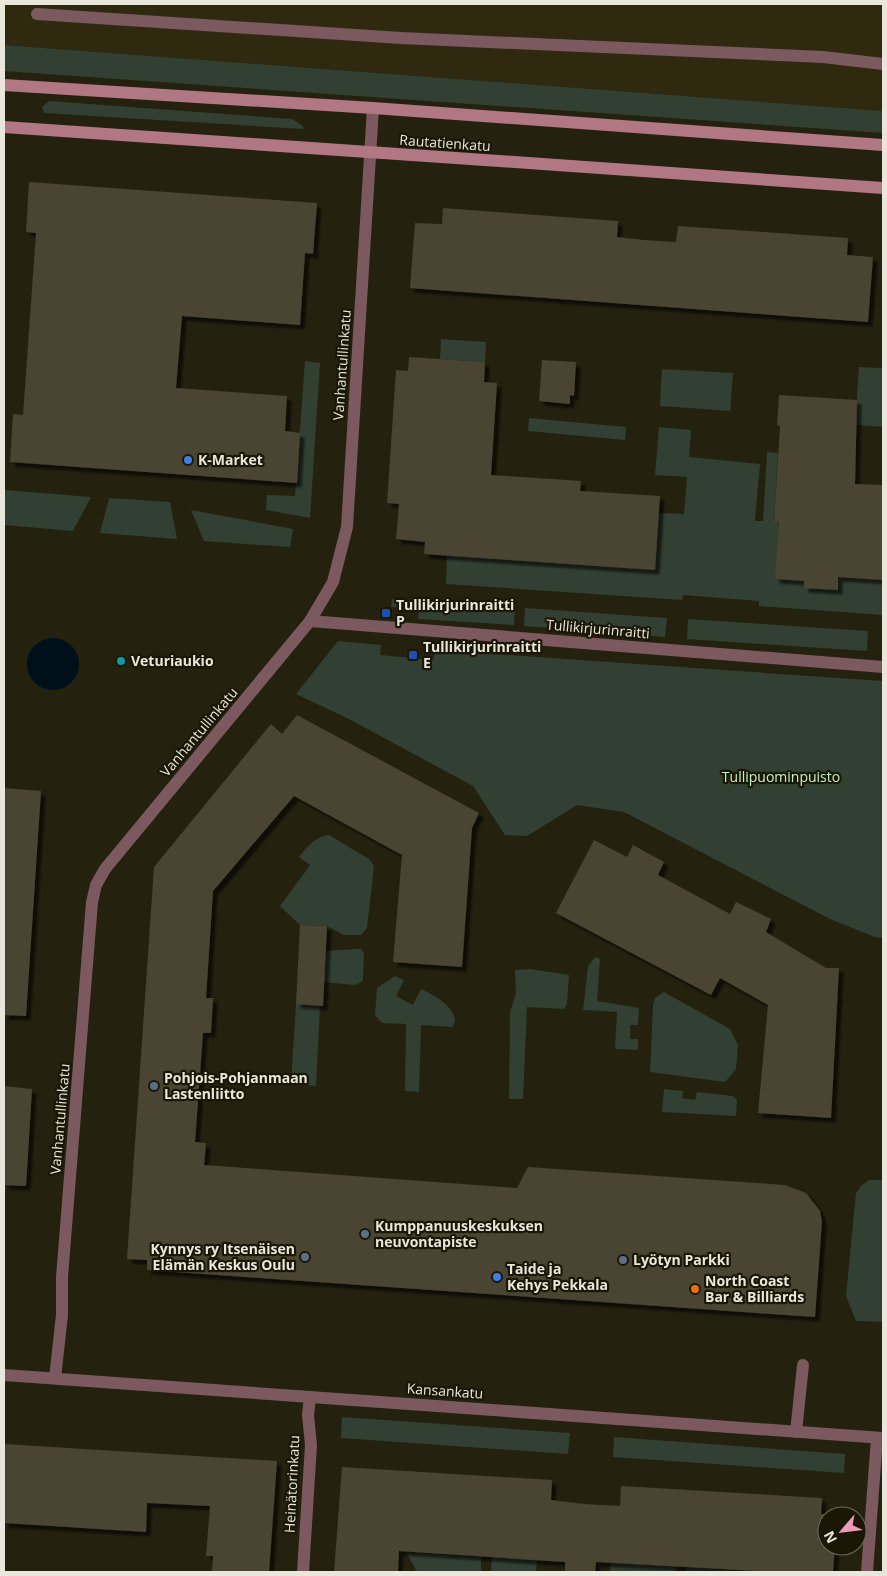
<svg xmlns="http://www.w3.org/2000/svg" width="887" height="1576" font-family="'Open Sans',sans-serif">
<style>
.built{fill:#2e290f}
.green{fill:#314032}
.water{fill:#00101a}
.building{fill:#484531;filter:url(#shadow)}
.lines{fill:none;stroke-linecap:round;stroke-linejoin:round}
.lane{stroke:#7c585f;stroke-width:12}
.street{stroke:#7c585f;stroke-width:12}
.secondary{stroke:#b17783;stroke-width:12}
.shop-dot{fill:#3f7fe0;stroke:#1b1706;stroke-width:2}
.transit-dot{fill:#1a4fb4;stroke:#1b1706;stroke-width:2}
.culture-dot{fill:#0f9aa8;stroke:#1b1706;stroke-width:2}
.service-dot{fill:#5c6f8a;stroke:#1b1706;stroke-width:2}
.food-dot{fill:#e8710a;stroke:#1b1706;stroke-width:2}
.labels{text-anchor:middle;stroke-width:4.5;stroke-linejoin:round;paint-order:stroke}
.street-label{font-size:14px;fill:#e9e7dc;stroke:#1b1706}
.poi-label{font-size:14px;font-weight:bold;fill:#e9e7dc;stroke:#1b1706;text-anchor:start}
.park-label{font-size:14px;fill:#c2f1c4;stroke:#1b1706}
</style>
<defs>
<filter id="shadow"><feDropShadow dx="4.5" dy="4.5" stdDeviation="1" flood-color="#0009"/></filter>
</defs>
<rect width="100%" height="100%" fill="#24210f"/>
<polygon class="built" points="4,4 883,4 883,111 4,45"/>
<g class="green">
<polygon points="4,45 883,111 883,133 4,71"/>
<polygon points="49,101 292,119 303,126 303,129 44,113 42,107"/>
<polygon points="441,339 486,342 485,362 440,359"/>
<polygon points="305,361 320,363 310,518 266,510 267,495 295,496"/>
<polygon points="859,367 883,368 883,427 855,425"/>
<polygon points="662,369 733,373 730,411 660,406"/>
<polygon points="529,418 626,427 625,440 528,431"/>
<polygon points="659,427 691,430 689,457 760,464 755,521 763,521 767,452 778,453 774,521 779,522 776,579 804,581 838,589 838,577 883,580 883,615 759,606 759,601 683,595 682,600 446,584 447,555 655,570 659,513 684,514 687,477 655,475"/>
<polygon points="5,490 91,497 73,531 4,525"/>
<polygon points="109,498 170,502 177,539 100,533"/>
<polygon points="191,510 293,529 290,547 204,541"/>
<polygon points="392,599 515,608 514,625 418,619 419,610 391,607"/>
<polygon points="525,608 667,618 665,637 524,626"/>
<polygon points="688,619 868,631 867,651 687,639"/>
<polygon points="338,641 381,645 380,655 433,660 435,650 883,681 883,938 875,937 830,919 624,812 577,805 527,836 505,835 473,786 347,718 296,694"/>
<path d="M329,835L369,859L374,866L367,928L361,935H344L327,926L300,925L280,906L310,865L299,857C308,846 314,837 329,835Z"/>
<polygon points="355,949 361,949 364,954 363,980 360,983 354,985 324,982 326,951"/>
<polygon points="595,957 600,959 597,1001 639,1008 638,1025 630,1025 630,1039 638,1039 638,1050 615,1049 617,1012 583,1010 588,966"/>
<polygon points="530,969 569,975 567,1004 564,1009 527,1007 523,1099 509,1099 510,1012 516,993 515,970"/>
<path d="M395,976L404,980L396,996L413,1005L421,989C435,996 454,1005 455,1022L452,1027L421,1025L419,1092L405,1091L406,1024L382,1023L375,1015L377,988Z"/>
<polygon points="664,992 730,1029 738,1045 736,1069 725,1082 650,1072 653,1006 655,998"/>
<polygon points="296,1004 320,1005 316,1086 291,1084"/>
<polygon points="664,1089 683,1091 682,1098 695,1100 697,1092 733,1096 737,1100 736,1116 662,1112"/>
<polygon points="869,1180 883,1180 883,1322 856,1321 846,1296 856,1193 861,1186"/>
<polygon points="342,1417 570,1433 568,1454 341,1438"/>
<polygon points="614,1437 845,1454 844,1473 613,1457"/>
<polygon points="614,1505 620,1506 617,1563 676,1566 676,1572 610,1572"/>
<polygon points="406,1552 481,1557 481,1572 417,1572"/>
<polygon points="492,1557 537,1560 536,1572 491,1572"/>
<polygon points="686,1567 762,1571 686,1572"/>
</g>
<circle class="water" cx="53" cy="664" r="26"/>
<g class="building">
<polygon points="29,182 317,203 313,254 305,253 300,325 182,316 176,388 287,396 285,431 300,433 297,483 10,462 13,414 23,415 36,233 26,232"/>
<polygon points="443,208 618,221 617,237 644,240 676,242 678,226 848,238 847,255 873,257 868,322 410,288 415,223 442,224"/>
<polygon points="409,357 485,362 484,382 497,383 491,475 581,481 580,491 660,496 655,570 424,554 425,542 396,539 399,504 387,503 396,370 408,371"/>
<polygon points="542,360 576,362 574,396 570,395 570,404 539,401"/>
<polygon points="779,395 857,400 855,484 883,485 883,580 838,577 838,590 804,588 804,581 775,579 779,522 774,522 780,426 777,425"/>
<polygon points="297,715 479,813 472,828 462,967 393,962 402,855 294,796 213,891 206,998 213,998 211,1033 203,1033 195,1142 206,1143 204,1165 517,1188 528,1167 785,1185 806,1193 820,1211 822,1221 815,1317 147,1270 147,1260 127,1259 154,867 271,724 282,734"/>
<polygon points="4,788 41,791 26,1016 4,1015"/>
<polygon points="594,840 627,857 633,845 664,862 658,875 730,914 736,902 771,919 766,932 826,968 839,968 831,1118 758,1113 768,1005 720,978 711,995 556,913"/>
<polygon points="300,925 327,926 323,1006 296,1004"/>
<polygon points="4,1086 32,1089 26,1186 4,1185"/>
<polygon points="4,1444 277,1461 269,1572 212,1572 213,1556 206,1556 210,1506 147,1503 146,1532 4,1523"/>
<polygon points="342,1467 552,1480 551,1500 584,1504 620,1506 621,1486 822,1498 821,1514 837,1514 827,1516 827,1546 835,1546 833,1572 777,1572 596,1562 595,1572 565,1572 565,1562 399,1551 398,1572 334,1572"/>
</g>
<g class="lines">
<g class="lane">
<polyline points="37,14 401,38 823,57 883,64"/>
<polyline points="310,621 883,667"/>
<polyline points="796,1432 803,1365"/>
</g>
<g class="street">
<polyline points="4,1375 883,1438"/>
<polyline points="55,1378 62,1315 62,1277 92,902 96,885 105,869 310,621 333,582 347,527 373,108"/>
<polyline points="303,1572 311,1445 308,1415 310,1397"/>
<polyline points="867,1572 877,1438"/>
</g>
<g class="secondary">
<polyline points="4,85 373,108 883,145"/>
<path d="M4,127C297,145 590,168 883,188"/>
</g>
</g>
<g class="shop-dot">
<circle cx="188" cy="460" r="5"/>
<circle cx="497" cy="1277" r="5"/>
</g>
<g class="transit-dot">
<rect x="381" y="608" width="10" height="10" rx="2.5"/>
<rect x="408" y="650" width="10" height="10" rx="2.5"/>
</g>
<circle class="culture-dot" cx="121" cy="661" r="5"/>
<g class="service-dot">
<circle cx="154" cy="1086" r="5"/>
<circle cx="365" cy="1234" r="5"/>
<circle cx="305" cy="1257" r="5"/>
<circle cx="623" cy="1260" r="5"/>
</g>
<circle class="food-dot" cx="695" cy="1289" r="5"/>
<g class="labels">
<g class="street-label">
<text transform="translate(445 143) rotate(4)" y="5">Rautatienkatu</text>
<text transform="translate(342 365) rotate(-86)" y="5">Vanhantullinkatu</text>
<text transform="translate(598 629) rotate(5)" y="5">Tullikirjurinraitti</text>
<text transform="translate(199 732) rotate(-50)" y="5">Vanhantullinkatu</text>
<text transform="translate(60 1119) rotate(-85)" y="5">Vanhantullinkatu</text>
<text transform="translate(445 1391) rotate(4)" y="5">Kansankatu</text>
<text transform="translate(292 1484) rotate(-87)" y="5">Heinätorinkatu</text>
</g>
<g class="poi-label">
<text x="198" y="465">K-Market</text>
<text x="396" y="610">Tullikirjurinraitti<tspan x="396" dy="16">P</tspan></text>
<text x="423" y="652">Tullikirjurinraitti<tspan x="423" dy="16">E</tspan></text>
<text x="131" y="666">Veturiaukio</text>
<text x="164" y="1083">Pohjois-Pohjanmaan<tspan x="164" dy="16">Lastenliitto</tspan></text>
<text x="375" y="1231">Kumppanuuskeskuksen<tspan x="375" dy="16">neuvontapiste</tspan></text>
<text x="295" y="1254" text-anchor="end">Kynnys ry Itsenäisen<tspan x="295" dy="16">Elämän Keskus Oulu</tspan></text>
<text x="633" y="1265">Lyötyn Parkki</text>
<text x="507" y="1274">Taide ja<tspan x="507" dy="16">Kehys Pekkala</tspan></text>
<text x="705" y="1286">North Coast<tspan x="705" dy="16">Bar &amp; Billiards</tspan></text>
</g>
<g class="park-label">
<text x="781" y="782">Tullipuominpuisto</text>
</g>
</g>
<rect width="887" height="1576" fill="none" stroke="#e9e7dc" stroke-width="10"/>
<g transform="translate(842 1531) rotate(242)"><circle r="24" fill="#1b1706" stroke="#6d6a5c"/>
<path d="M0-4L9 19L0 12L-9 19Z" fill="#ef9ab8"/>
<text y="-8" font-size="14" font-weight="bold" text-anchor="middle" fill="#e9e7dc">N</text>
</g>
</svg>
